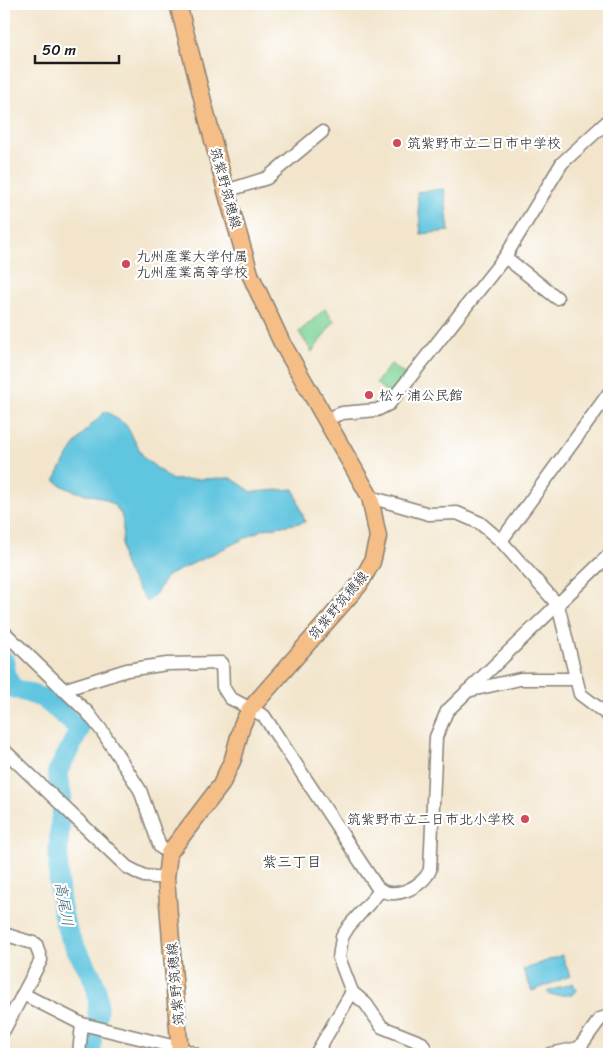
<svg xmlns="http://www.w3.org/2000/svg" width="613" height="1058" font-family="Sriracha,'Klee One',sans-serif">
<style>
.green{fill:#7dd397;stroke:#4c785a}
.water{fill:#61c5df;stroke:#3e707e}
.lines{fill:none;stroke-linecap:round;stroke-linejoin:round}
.river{stroke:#61c5df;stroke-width:20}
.minor-casing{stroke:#878074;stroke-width:15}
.major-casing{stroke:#878074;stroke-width:19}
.minor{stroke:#fff;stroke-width:12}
.major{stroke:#f6be87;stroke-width:16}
.poi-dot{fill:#d1495b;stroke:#fff;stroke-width:2}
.labels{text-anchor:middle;stroke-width:4.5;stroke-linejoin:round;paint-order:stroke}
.poi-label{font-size:14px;fill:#1c1c1c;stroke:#fff;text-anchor:start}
.street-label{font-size:14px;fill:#1c1c1c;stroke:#fff}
.neighbourhood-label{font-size:15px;fill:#1c1c1c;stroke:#fff}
.water-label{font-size:15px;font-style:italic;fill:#38606a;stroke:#fff}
</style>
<rect width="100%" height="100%" fill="#fff"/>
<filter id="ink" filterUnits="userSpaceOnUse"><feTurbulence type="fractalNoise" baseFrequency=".02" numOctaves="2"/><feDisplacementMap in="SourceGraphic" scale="10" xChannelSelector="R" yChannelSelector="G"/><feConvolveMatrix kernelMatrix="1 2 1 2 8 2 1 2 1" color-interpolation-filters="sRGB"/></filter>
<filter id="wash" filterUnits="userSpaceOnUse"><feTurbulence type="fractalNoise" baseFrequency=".0096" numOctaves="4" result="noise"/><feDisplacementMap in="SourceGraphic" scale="20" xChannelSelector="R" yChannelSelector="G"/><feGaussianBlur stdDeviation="1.12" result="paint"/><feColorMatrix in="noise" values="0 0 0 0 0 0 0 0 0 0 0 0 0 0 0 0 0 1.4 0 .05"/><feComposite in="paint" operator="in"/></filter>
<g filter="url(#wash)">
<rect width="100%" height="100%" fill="#f2e5cc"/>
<g class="green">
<polygon points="325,309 334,321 312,352 299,332"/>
<polygon points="391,364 403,373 405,378 394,392 388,393 376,383"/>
</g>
<g class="water">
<polygon points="444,189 449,231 421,234 417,192"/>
<path d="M106,411L126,425L144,458L172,480L231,478L252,492L294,489L305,522L264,529L167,576L156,593L147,602C137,587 124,571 122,553C120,541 127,522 119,511C103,488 75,500 55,480C68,453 83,430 106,411Z"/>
<polygon points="562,955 570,976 532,991 523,970"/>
<polygon points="573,983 576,990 572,995 549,995 547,992"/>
</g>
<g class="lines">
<g class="river">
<polyline points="4,660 7,678 13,688 43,698 80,729 57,773 62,796"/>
<path d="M61,815C57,852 55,897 68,932C81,966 103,976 97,1017"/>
<polyline points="91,1054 92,1037"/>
</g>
</g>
</g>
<g filter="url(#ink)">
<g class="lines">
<defs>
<g id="minor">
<polyline points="226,191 267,178 322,132"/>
<polyline points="505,257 557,298"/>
<polyline points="327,419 342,413 377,410 389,404 505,257 562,163 609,120"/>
<polyline points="370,497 429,514 457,513 480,523 501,541 558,605 580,694 609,716"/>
<polyline points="501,541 609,393"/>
<polyline points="4,632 88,713 102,731 140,790 160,847 169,853"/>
<path d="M63,690L127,670L167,664L222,663L223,687L230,698L264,716L377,887C392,902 423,887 430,870L436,737L447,711L609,555"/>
<polyline points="467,691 520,679 576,679"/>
<polyline points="4,750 127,867 144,876 166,878"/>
<polyline points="381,890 349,926 342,937 339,958 352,992 366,1004 382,1027 422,1043 428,1054"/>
<polyline points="4,934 36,944 41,960 4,1030"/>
<polyline points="23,994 82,1024 180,1048 195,1054"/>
<polyline points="79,1054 82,1024"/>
<polyline points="316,1054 352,992"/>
<polyline points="550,1054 579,1048 600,1019 609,1016"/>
</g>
<polyline id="major" points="178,4 226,191 250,274 281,341 370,497 378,537 372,562 359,585 250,709 242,725 233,759 221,785 169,853 166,878 180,1054"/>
</defs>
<use href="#minor" class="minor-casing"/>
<use href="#major" class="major-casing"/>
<use href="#minor" class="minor"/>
<use href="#major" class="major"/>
</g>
</g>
<g class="poi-dot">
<circle cx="397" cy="143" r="5"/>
<circle cx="126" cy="264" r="5"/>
<circle cx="369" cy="395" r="5"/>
<circle cx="525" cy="819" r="5"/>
</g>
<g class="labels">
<g class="poi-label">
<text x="407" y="148">筑紫野市立二日市中学校</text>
<text x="136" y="261">九州産業大学付属<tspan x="136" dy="16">九州産業高等学校</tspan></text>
<text x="379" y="400">松ヶ浦公民館</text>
<text x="515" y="824" text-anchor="end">筑紫野市立二日市北小学校</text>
</g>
<g class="street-label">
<text transform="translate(226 188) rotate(75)" y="5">筑紫野筑穂線</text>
<text transform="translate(338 605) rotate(-50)" y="5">筑紫野筑穂線</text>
<text transform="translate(175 984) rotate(-95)" y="5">筑紫野筑穂線</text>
</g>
<g class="neighbourhood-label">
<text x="292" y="867">紫三丁目</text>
</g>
<g class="water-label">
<text transform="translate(64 904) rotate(80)" y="5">高尾川</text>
</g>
</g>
<rect width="613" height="1058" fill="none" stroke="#fff" stroke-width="20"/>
<path d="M35 55v8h84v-8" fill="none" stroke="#1c1c1c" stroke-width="2.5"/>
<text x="42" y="55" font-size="15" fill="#1c1c1c" stroke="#ffffff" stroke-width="4" paint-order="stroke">50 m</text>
</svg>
